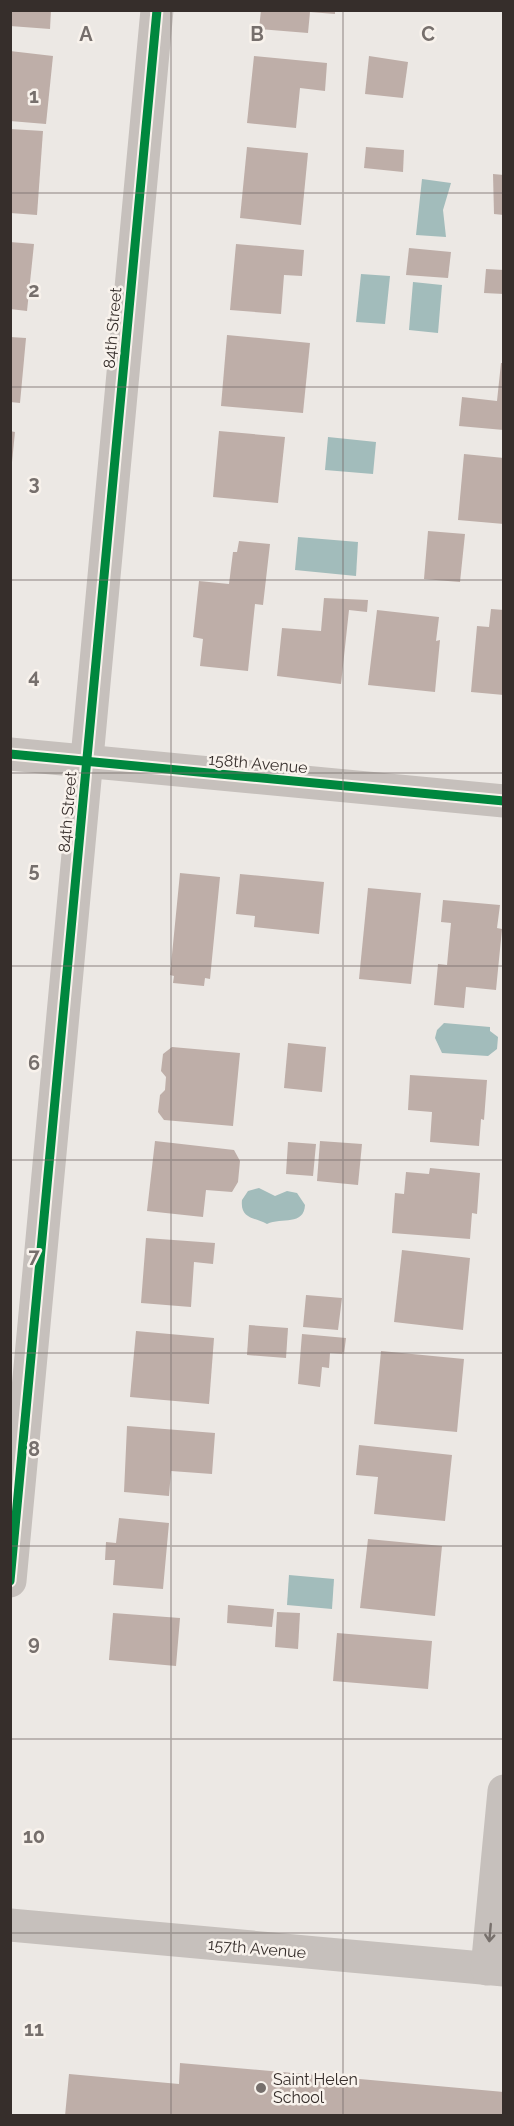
<svg xmlns="http://www.w3.org/2000/svg" width="514" height="2126" font-family="Raleway,sans-serif">
<style>
.water{fill:#a2bcbb}
.building{fill:#beaea8}
.lines{fill:none;stroke-linecap:round;stroke-linejoin:round}
.street{stroke:#c6c0bc;stroke-width:33}
.cycleway-casing{stroke:#f8f2ec;stroke-width:13}
.cycleway{stroke:#00873e;stroke-width:9}
.oneway{stroke:#77706c}
.grid{fill:none;stroke:#766f6c;stroke-width:1.5;stroke-opacity:0.55}
.poi-dot{fill:#766f6c;stroke:#f8f2ec;stroke-width:2}
.labels{text-anchor:middle;stroke-width:5;stroke-linejoin:round;paint-order:stroke}
.street-label{font-size:16px;fill:#362e2b;stroke:#f8f2ec}
.poi-label{font-size:16px;fill:#362e2b;stroke:#f8f2ec;text-anchor:start}
.grid-label{font-size:20px;text-anchor:middle;font-weight:bold;fill:#766f6c;stroke:#f8f2ec;stroke-width:5;stroke-linejoin:round;paint-order:stroke}
</style>
<rect width="100%" height="100%" fill="#ece8e4"/>
<g class="water">
<polygon points="422,179 451,183 443,210 446,237 416,235"/>
<polygon points="361,274 390,276 385,324 356,322"/>
<polygon points="413,282 442,285 438,333 409,330"/>
<polygon points="328,437 376,442 373,474 325,470"/>
<polygon points="298,537 358,542 356,576 295,570"/>
<polygon points="444,1023 490,1027 490,1031 498,1037 497,1049 488,1056 442,1053 435,1038 437,1030"/>
<path d="M259,1188L275,1196L287,1191L297,1193L305,1205C304,1226 282,1217 267,1224C254,1217 240,1219 242,1200L248,1191Z"/>
<polygon points="289,1575 334,1579 332,1609 287,1605"/>
</g>
<g class="building">
<polygon points="10,10 51,10 50,29 10,26"/>
<polygon points="261,10 335,10 335,14 310,12 308,33 259,29"/>
<polygon points="10,51 53,56 46,124 10,121"/>
<polygon points="254,56 327,63 325,91 300,88 296,128 247,123"/>
<polygon points="369,56 408,62 403,98 365,94"/>
<polygon points="10,129 43,131 37,215 10,213"/>
<polygon points="247,147 308,153 301,225 240,218"/>
<polygon points="366,147 404,150 403,172 364,168"/>
<polygon points="493,174 504,175 504,215 494,214"/>
<polygon points="10,242 34,244 27,311 10,309"/>
<polygon points="236,244 304,250 302,276 284,275 281,314 230,310"/>
<polygon points="409,248 451,252 448,278 406,275"/>
<polygon points="486,269 504,270 504,294 484,293"/>
<polygon points="227,335 310,343 303,413 221,406"/>
<polygon points="10,337 26,338 20,403 10,402"/>
<polygon points="501,363 504,363 504,430 459,426 462,397 497,401"/>
<polygon points="10,431 15,432 12,462 10,462"/>
<polygon points="219,431 285,437 278,503 213,497"/>
<polygon points="464,454 504,458 504,524 458,520"/>
<polygon points="428,531 465,534 460,582 424,579"/>
<polygon points="239,541 270,544 263,605 255,604 248,671 200,666 203,639 193,637 199,581 229,584 233,552 237,552"/>
<polygon points="324,598 368,600 367,612 349,610 341,684 277,676 282,628 321,631"/>
<polygon points="491,609 504,610 504,695 471,692 477,626 489,627"/>
<polygon points="377,610 439,617 436,641 440,640 435,692 368,685"/>
<polygon points="180,873 220,877 210,979 205,978 204,986 173,983 174,976 170,975"/>
<polygon points="240,874 324,882 319,934 254,927 255,916 236,914"/>
<polygon points="368,888 421,893 411,984 359,979"/>
<polygon points="443,900 500,905 497,928 502,929 496,990 466,987 464,1008 434,1005 438,964 447,965 451,923 441,922"/>
<polygon points="288,1043 326,1047 322,1092 284,1088"/>
<polygon points="172,1047 240,1053 233,1126 164,1120 158,1112 160,1095 165,1090 166,1077 161,1071 163,1054"/>
<polygon points="410,1075 487,1080 484,1120 481,1119 479,1146 430,1142 432,1112 408,1110"/>
<polygon points="155,1141 234,1150 240,1161 238,1182 232,1192 206,1190 203,1217 147,1211"/>
<polygon points="320,1141 362,1144 358,1185 317,1181"/>
<polygon points="288,1142 316,1144 313,1176 286,1174"/>
<polygon points="430,1168 480,1173 477,1214 472,1213 470,1239 392,1233 395,1193 404,1194 406,1172 429,1174"/>
<polygon points="146,1238 215,1243 213,1264 194,1262 191,1307 141,1303"/>
<polygon points="402,1250 470,1258 463,1330 394,1322"/>
<polygon points="306,1295 342,1298 338,1330 303,1327"/>
<polygon points="249,1325 288,1328 286,1358 247,1355"/>
<polygon points="136,1331 214,1338 209,1404 130,1397"/>
<polygon points="302,1334 346,1338 344,1354 330,1353 329,1368 322,1367 320,1387 298,1384"/>
<polygon points="381,1351 464,1359 457,1432 374,1424"/>
<polygon points="127,1426 215,1433 212,1474 171,1471 169,1496 124,1492"/>
<polygon points="359,1445 452,1455 445,1521 374,1514 378,1477 356,1475"/>
<polygon points="119,1518 169,1523 163,1589 113,1585 115,1560 105,1560 106,1542 116,1543"/>
<polygon points="368,1539 442,1546 435,1616 360,1608"/>
<polygon points="228,1605 274,1609 272,1627 227,1623"/>
<polygon points="277,1612 300,1613 298,1649 275,1647"/>
<polygon points="113,1613 180,1618 176,1666 109,1660"/>
<polygon points="337,1633 432,1641 428,1689 333,1681"/>
<polygon points="180,2063 504,2092 504,2116 65,2116 69,2074 179,2084"/>
</g>
<g class="lines">
<g class="street">
<polyline points="10,754 504,801"/>
<polyline points="10,1581 157,10"/>
<polyline points="10,1925 504,1970"/>
<polyline points="487,1969 504,1791"/>
</g>
<defs>
<g id="cycleway">
<polyline points="10,754 504,801"/>
<polyline points="10,1581 157,10"/>
</g>
</defs>
<use href="#cycleway" class="cycleway-casing"/>
<use href="#cycleway" class="cycleway"/>
</g>
<defs><path id="oneway-shaft" d="M-6 0H5M1.5-3L5.5 0L1.5 3" fill="none" stroke-width="1.6" stroke-linecap="round" stroke-linejoin="round" transform="scale(1.5)"/></defs>
<use class="oneway" href="#oneway-shaft" transform="translate(490 1933) rotate(95)"/>
<path class="grid" d="M171,10V2116M343,10V2116M10,193H504M10,387H504M10,580H504M10,773H504M10,966H504M10,1160H504M10,1353H504M10,1546H504M10,1739H504M10,1933H504"/>
<circle class="poi-dot" cx="261" cy="2088" r="6"/>
<g class="labels">
<g class="street-label">
<text transform="translate(112 328) rotate(-85)" y="6">84th Street</text>
<text transform="translate(258 763) rotate(5)" y="6">158th Avenue</text>
<text transform="translate(67 812) rotate(-85)" y="6">84th Street</text>
<text transform="translate(257 1948) rotate(5)" y="6">157th Avenue</text>
</g>
<g class="poi-label">
<text x="273" y="2085">Saint Helen<tspan x="273" dy="18">School</tspan></text>
</g>
</g>
<g class="grid-label">
<text x="86" y="41">A</text>
<text x="257" y="41">B</text>
<text x="428" y="41">C</text>
<text x="34" y="103">1</text>
<text x="34" y="297">2</text>
<text x="34" y="490">3</text>
<text x="34" y="683">4</text>
<text x="34" y="877">5</text>
<text x="34" y="1070">6</text>
<text x="34" y="1263">7</text>
<text x="34" y="1456">8</text>
<text x="34" y="1650">9</text>
<text x="34" y="1843">10</text>
<text x="34" y="2036">11</text>
</g>
<rect width="514" height="2126" fill="none" stroke="#362e2b" stroke-width="24"/>
</svg>
